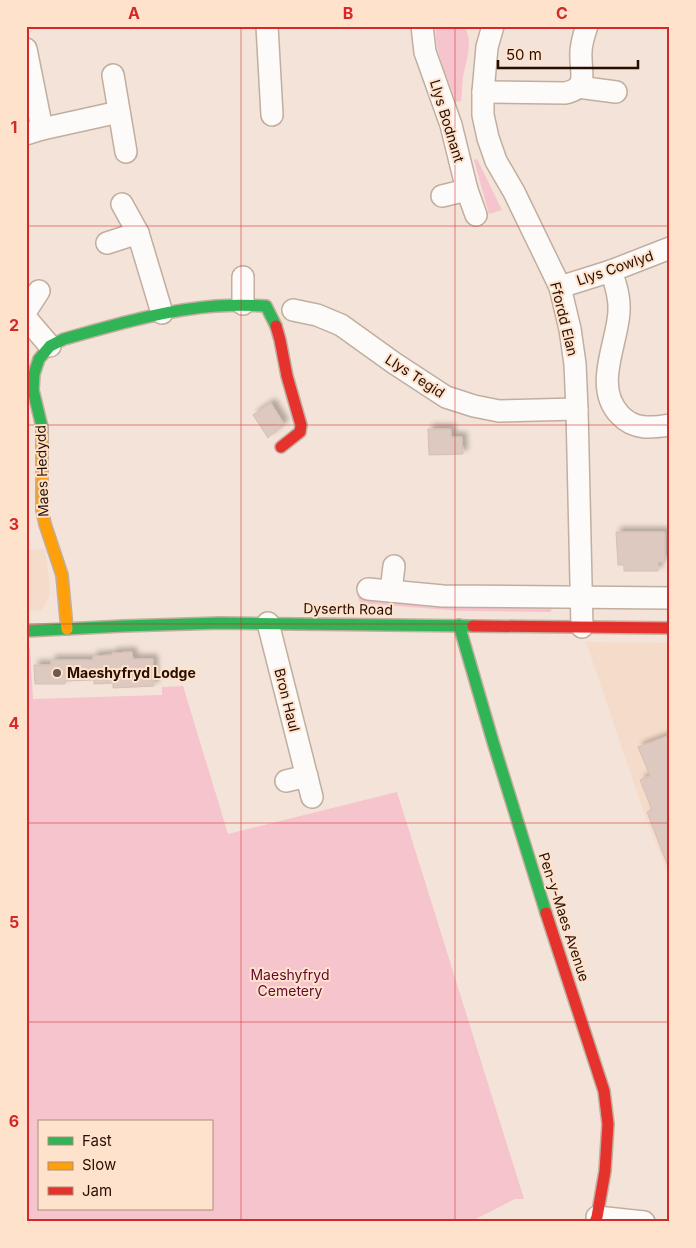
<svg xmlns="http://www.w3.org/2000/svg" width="696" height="1248" font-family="Inter,sans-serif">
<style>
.built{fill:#f5dcca}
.green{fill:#f5c4cc;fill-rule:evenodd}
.building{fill:#ddc9c0;stroke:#d6bfb5;filter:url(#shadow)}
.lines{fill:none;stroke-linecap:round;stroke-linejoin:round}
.street-casing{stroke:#c2ae9e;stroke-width:24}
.fast-casing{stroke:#c2ae9e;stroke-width:14}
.slow-casing{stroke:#c2ae9e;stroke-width:14}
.jam-casing{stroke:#c2ae9e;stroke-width:14}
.street{stroke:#fdfbf9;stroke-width:21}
.fast{stroke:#30b455;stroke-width:11}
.slow{stroke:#ff9f0a;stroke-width:11}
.jam{stroke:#e5322d;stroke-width:11}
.grid{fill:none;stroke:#d62828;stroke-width:1;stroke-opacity:0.55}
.poi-dot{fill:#6e594c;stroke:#ffe2cc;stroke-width:2}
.labels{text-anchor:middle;stroke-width:4;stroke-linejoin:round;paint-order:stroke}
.street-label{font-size:14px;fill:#270e00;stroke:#ffe2cc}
.poi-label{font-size:14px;font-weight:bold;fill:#270e00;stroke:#ffe2cc;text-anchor:start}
.park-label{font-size:14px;fill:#610833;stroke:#ffe2cc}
.neatline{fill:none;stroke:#d62828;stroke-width:2}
.grid-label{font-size:16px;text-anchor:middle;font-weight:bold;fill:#d62828}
</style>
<defs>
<filter id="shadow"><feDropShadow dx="4.5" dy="-4.5" stdDeviation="2.5" flood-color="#0004"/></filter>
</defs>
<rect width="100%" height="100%" fill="#f3e3d8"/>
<g class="built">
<polygon points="45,549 50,587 49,596 45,605 41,610 26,611 26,550"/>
<polygon points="586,642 670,643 670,879 644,813"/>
</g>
<g class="green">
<path d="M436,26H464C474,41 466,61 463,77C462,85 462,93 461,101L456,102C448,77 434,53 436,26Z"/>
<polygon points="477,159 502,210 489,214 474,160"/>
<polygon points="357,594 419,599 552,605 551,612 460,611 360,603"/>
<path d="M26,647H30L33,699L162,695V687L183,686L228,834L397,792L524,1199H515L470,1222H26ZM39,1122H211V1209H39Z"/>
</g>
<g class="building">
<polygon points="271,403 284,424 271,435 268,438 253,415"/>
<polygon points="428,429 451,429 451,437 462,437 463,454 429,455"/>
<polygon points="616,532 665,532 665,562 658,562 658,571 624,571 624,565 618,565"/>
<polygon points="132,652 133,659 153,659 154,686 113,688 113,683 94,684 94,680 65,681 65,684 35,684 34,665 51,665 51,660 93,660 93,656 112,655 112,653"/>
<polygon points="670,735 670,869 669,869 647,812 652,810 640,780 650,776 638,747"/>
</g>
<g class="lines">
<defs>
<g id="street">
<polyline points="267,26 272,115"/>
<polyline points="422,26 425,52 451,125 467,190 476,215"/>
<polyline points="493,26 487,47 483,92 483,115 488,138 496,161 514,192 560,287 570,329 575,364 577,409 582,627"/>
<polyline points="26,49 42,129"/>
<polyline points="113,75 126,152"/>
<polyline points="578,87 616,92"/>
<path d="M483,92L565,93C588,88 581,75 581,58C580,47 583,37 587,26"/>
<polyline points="26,134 42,129 119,112"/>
<polyline points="442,196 467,190"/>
<polyline points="122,204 138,233 162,313"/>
<polyline points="107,243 138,233"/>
<path d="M611,271C616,285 620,298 619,312C617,345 593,387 620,415C634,430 651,428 670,425"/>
<polyline points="243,277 243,304"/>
<polyline points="560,287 611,271 670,248"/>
<polyline points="293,310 317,315 341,325 394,363 446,397 474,406 499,411 577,409"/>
<polyline points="26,311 39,291"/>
<polyline points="26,318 50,346"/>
<polyline points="368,589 443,596 670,598"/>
<polyline points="391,591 394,566"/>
<polyline points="268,623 312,797"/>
<polyline points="286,781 307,776"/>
<polyline points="597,1217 644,1222"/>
</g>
<g id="fast">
<path d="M42,432V427L33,390L34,374L39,359L50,346L64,339C114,325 164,310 216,306C232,305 249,305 266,306L276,326"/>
<polyline points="459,625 493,742 546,913"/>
<polyline points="26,631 123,626 220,623 473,626"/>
</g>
<polyline id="slow" points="42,432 42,510 45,524 62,575 67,629"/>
<g id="jam">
<polyline points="276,326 280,340 287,376 301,425 300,432 281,447"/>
<polyline points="473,626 670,628"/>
<polyline points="546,913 604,1091 608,1124 605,1171 597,1217 595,1222"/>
</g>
</defs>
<use href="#street" class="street-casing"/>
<use href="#fast" class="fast-casing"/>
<use href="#slow" class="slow-casing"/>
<use href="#jam" class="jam-casing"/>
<use href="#street" class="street"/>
<use href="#fast" class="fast"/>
<use href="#slow" class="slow"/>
<use href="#jam" class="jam"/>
</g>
<path class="grid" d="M241,26V1222M455,26V1222M26,226H670M26,425H670M26,624H670M26,823H670M26,1022H670"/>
<circle class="poi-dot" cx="57" cy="673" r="5"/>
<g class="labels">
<g class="street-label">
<text transform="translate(447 121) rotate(73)" y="5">Llys Bodnant</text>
<text transform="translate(615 268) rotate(-19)" y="5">Llys Cowlyd</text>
<text transform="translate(564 319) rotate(76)" y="5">Ffordd Elan</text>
<text transform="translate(415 376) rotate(33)" y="5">Llys Tegid</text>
<text transform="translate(42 471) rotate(-92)" y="5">Maes Hedydd</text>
<text transform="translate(348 609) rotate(1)" y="5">Dyserth Road</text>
<text transform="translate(287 700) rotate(76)" y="5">Bron Haul</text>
<text transform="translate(564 917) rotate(72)" y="5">Pen-y-Maes Avenue</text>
</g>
<g class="poi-label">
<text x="67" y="678">Maeshyfryd Lodge</text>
</g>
<g class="park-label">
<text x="290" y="980">Maeshyfryd<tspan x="290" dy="16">Cemetery</tspan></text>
</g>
</g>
<rect width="696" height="1248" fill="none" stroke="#ffe2cc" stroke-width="55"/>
<rect x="38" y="1120" width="175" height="90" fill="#ffe2cc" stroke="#a98d7a"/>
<rect x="48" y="1137" width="25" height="8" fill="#30b455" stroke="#a98d7a"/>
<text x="82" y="1146" font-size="15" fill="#270e00">Fast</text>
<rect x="48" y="1162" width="25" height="8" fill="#ff9f0a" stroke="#a98d7a"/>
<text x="82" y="1170" font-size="15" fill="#270e00">Slow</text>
<rect x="48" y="1187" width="25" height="8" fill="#e5322d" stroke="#a98d7a"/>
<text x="82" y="1196" font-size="15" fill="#270e00">Jam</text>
<path d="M498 60v8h140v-8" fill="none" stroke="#270e00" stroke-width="2.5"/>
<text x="506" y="60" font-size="15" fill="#270e00" stroke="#ffe2cc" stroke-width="4" paint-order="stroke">50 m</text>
<rect x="28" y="28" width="640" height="1192" class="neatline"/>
<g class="grid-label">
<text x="134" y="19">A</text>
<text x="348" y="19">B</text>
<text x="562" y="19">C</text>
<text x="14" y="133">1</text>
<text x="14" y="331">2</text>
<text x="14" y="530">3</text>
<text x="14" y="729">4</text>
<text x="14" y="928">5</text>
<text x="14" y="1127">6</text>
</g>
</svg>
